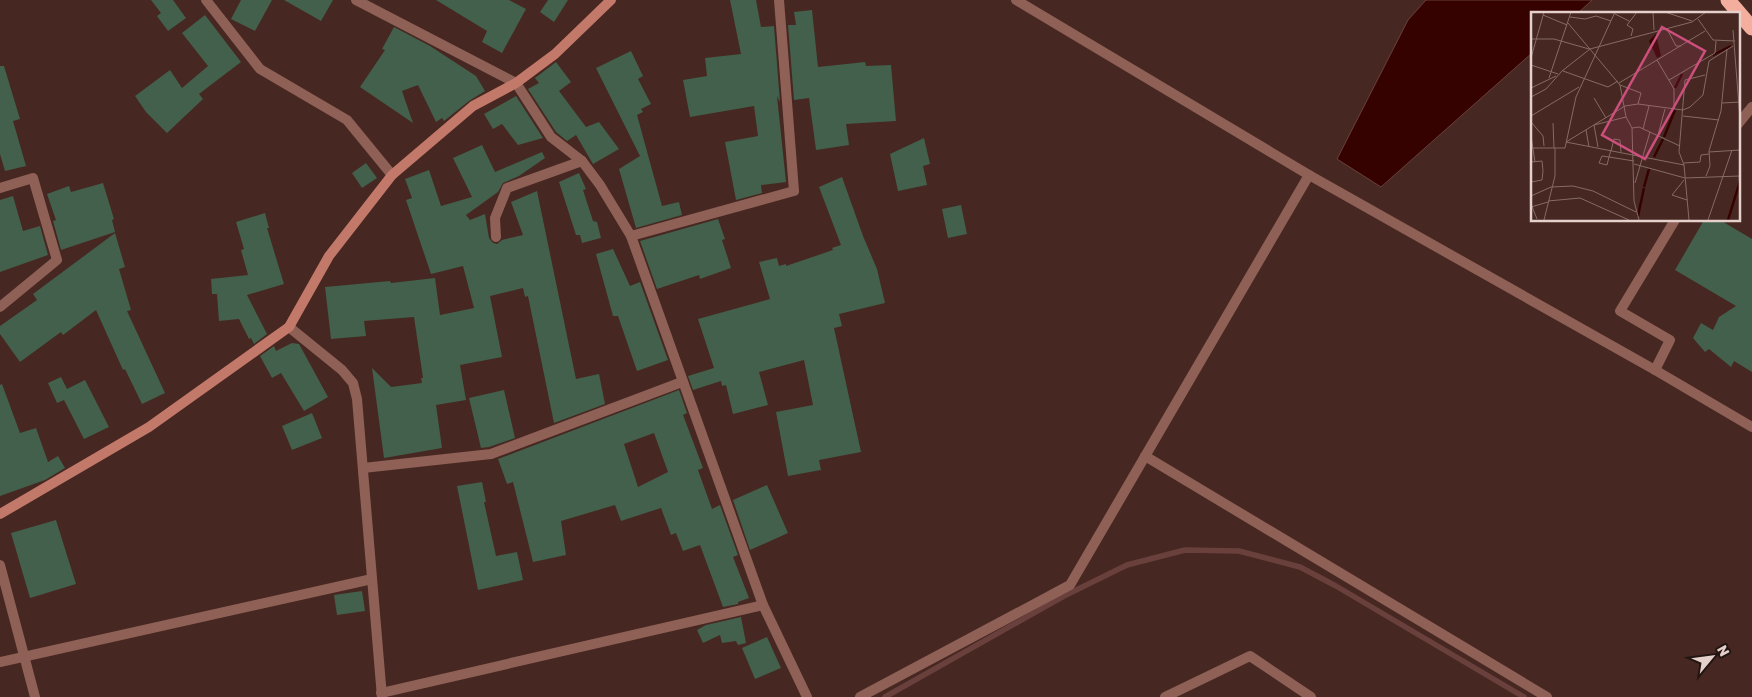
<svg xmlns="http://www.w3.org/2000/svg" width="1752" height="697" font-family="Rubik,sans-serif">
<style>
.water{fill:#350200;stroke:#6a403d}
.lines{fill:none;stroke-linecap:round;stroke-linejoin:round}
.stream{stroke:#6a403d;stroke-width:5.5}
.building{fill:#42604b;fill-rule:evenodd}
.street{stroke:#8f6056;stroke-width:10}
.secondary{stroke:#c37969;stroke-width:10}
.highway{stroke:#f3ae9e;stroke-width:15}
.inset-river{fill:none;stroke:#350200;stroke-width:2.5}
.inset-road{fill:none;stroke:#866b65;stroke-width:1}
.view{fill:#cc4f7d;fill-opacity:0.15;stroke:#cc4f7d;stroke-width:2.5}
.inset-edge{fill:none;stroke:#e5d0cc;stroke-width:2.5}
</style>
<rect width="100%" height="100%" fill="#462721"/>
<polygon class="water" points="1426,0 1592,0 1577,14 1532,14 1532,53 1381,187 1337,159 1408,20"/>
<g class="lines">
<polyline class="stream" points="885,697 1064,596 1127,565 1185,550 1239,551 1300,567 1336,586 1524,697"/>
</g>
<g class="building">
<polygon points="151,0 173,0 186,18 168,31 157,16 161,13"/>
<polygon points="241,0 272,0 255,31 231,19"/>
<polygon points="284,0 333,0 321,21"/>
<polygon points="436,0 509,0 526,9 502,53 482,42 487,31"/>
<polygon points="548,0 568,0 554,22 540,12"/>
<polygon points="730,0 756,0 761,27 774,26 780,102 777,96 786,182 761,185 762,193 736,200 725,142 758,136 754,106 690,117 683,80 707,76 705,58 741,54"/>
<polygon points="812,10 818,67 865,62 866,66 891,65 896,121 846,124 849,145 816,150 809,98 794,100 788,25 796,25 794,12"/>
<polygon points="205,15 241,62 199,94 203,99 167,133 146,112 135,96 170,70 182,88 208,66 182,33"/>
<polygon points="394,27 430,46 476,76 485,91 469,101 444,121 442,118 436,122 418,85 402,91 413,123 360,87 385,50 382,49"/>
<polygon points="631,51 643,76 638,79 651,104 641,109 643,112 637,115 662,206 679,202 682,215 636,228 619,169 640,156 596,68"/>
<polygon points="556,62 571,82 559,91 586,127 599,122 619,149 593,164 576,135 567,141 556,132 528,89 539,83 535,78"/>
<polygon points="0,66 4,66 20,119 13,121 26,166 5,171 0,154"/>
<polygon points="516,96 543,138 518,145 502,124 493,129 484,114"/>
<polygon points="924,138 930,164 923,166 927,185 898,191 890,154"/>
<polygon points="482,145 495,172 542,152 545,158 519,176 503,183 498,192 466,215 470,220 485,214 489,238 493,243 497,244 502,240 523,235 511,202 537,191 576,379 599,374 605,404 554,423 528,296 525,297 523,288 490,296 502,357 460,365 466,400 436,405 442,448 384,458 372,368 391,387 422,383 421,378 423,378 414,317 364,321 366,336 331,339 325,287 390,281 391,283 435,278 440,315 474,308 463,266 431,274 406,200 412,198 405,179 429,170 441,206 472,197 453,158"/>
<polygon points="366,163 377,178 362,188 352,173"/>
<polygon points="579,173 586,189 583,190 593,221 597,222 601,238 582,243 580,235 576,235 559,182"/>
<polygon points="842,177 863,236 877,269 885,303 839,314 842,326 834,328 861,452 819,460 821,470 788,476 776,412 813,405 804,360 759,372 768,405 733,414 726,385 722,386 721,381 693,390 688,376 714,368 698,319 770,299 759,262 777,258 779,266 786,264 786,266 833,250 832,248 841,245 819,187"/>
<polygon points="103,183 114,219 112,220 115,232 61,250 53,221 56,220 47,194 69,186 71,192"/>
<polygon points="13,196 23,231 40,226 48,255 0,272 0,200"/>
<polygon points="961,205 967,234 948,238 942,209"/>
<polygon points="265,213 269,228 267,228 284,284 247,295 267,334 254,344 251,338 249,339 239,319 219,321 217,294 212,294 211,279 248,275 241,250 244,249 236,222"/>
<polygon points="718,219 725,239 722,240 731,268 700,279 699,275 657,289 640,241"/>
<polygon points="1704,220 1720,220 1752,239 1752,372 1734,361 1731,367 1709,349 1705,352 1693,338 1701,323 1713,330 1719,317 1736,306 1675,270"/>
<polygon points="115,233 125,267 119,269 131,310 127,311 165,393 142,404 125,369 123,370 96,310 63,335 61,332 20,362 0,334 0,326 37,300 33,294"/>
<polygon points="613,249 630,286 640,282 668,360 637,371 618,316 613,316 596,254"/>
<polygon points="292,343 299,344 328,397 304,411 281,373 272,378 260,356 274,346 276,351"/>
<polygon points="61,377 67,389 85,380 109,427 84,439 64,400 57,403 48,383"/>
<polygon points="2,384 20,433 36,428 48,462 58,456 65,468 45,480 0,496 0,385"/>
<polygon points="504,390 515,438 489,447 481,448 469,398"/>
<path d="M679,390L687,413L683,415L703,468L698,470L712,509L720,505L738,555L733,557L749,598L738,602V604L723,607L700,545L683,551L676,533L671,535L661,508L621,521L615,505L561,521L566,555L533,562L513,482L507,484L498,459ZM654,433L668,472L638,487L624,444Z"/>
<polygon points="312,413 322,438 292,450 282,426"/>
<polygon points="482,482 486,502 484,502 496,556 517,552 523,580 478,590 457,486"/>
<polygon points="767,485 788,533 750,550 733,500"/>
<polygon points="56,520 76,584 30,598 11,533"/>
<polygon points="362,591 365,611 337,615 334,595"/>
<polygon points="741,617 746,643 738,645 736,641 722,643 720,635 703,643 697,630 706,625"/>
<polygon points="767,637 781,668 755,679 742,648"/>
</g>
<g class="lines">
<g class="street">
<polyline points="206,0 260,69 347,120 392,175"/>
<polyline points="356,0 516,83 551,137 582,161 600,185 631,236 763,605 807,697"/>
<polyline points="1738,124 1752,107"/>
<polyline points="1309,175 1655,370 1752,427"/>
<polyline points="0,188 33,178 57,260 0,307"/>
<polyline points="631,236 794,191 779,0"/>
<polyline points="496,237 495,218 507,188 582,161"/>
<polyline points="289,327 342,370 353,383 357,399 382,697"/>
<polyline points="1655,370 1670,340 1620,311 1675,220"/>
<polyline points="1145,456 1547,697"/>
<polyline points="363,468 491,454 682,382"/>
<polyline points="0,565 35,697"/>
<polyline points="0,662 372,579"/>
<polyline points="381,693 763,605"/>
<polyline points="860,697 1070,585 1309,175 1016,0"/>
<polyline points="1165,697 1250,656 1311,697"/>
</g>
<polyline class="secondary" points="0,514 149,427 289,327 329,256 392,175 473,106 516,83 555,54 611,0"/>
<polyline class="highway" points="1728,0 1752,28"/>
</g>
<g transform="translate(1531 12)">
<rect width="209" height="209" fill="#462721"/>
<path d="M125,22L130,44L126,46L118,29Z" fill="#350200"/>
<path class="inset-river" d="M182,43L200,34M144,76L151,62M133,125L144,98M123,145L132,127M113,175L118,157M107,204L113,176M197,208L209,169"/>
<path class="inset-road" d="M122,0L123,18M134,0L161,9M84,2L98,9M12,3L36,13M209,3V67M39,5L54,7L65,4L80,9M167,7L182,28L204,29M37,11L89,73L95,105L101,116L103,189L108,208M136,17L145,34H150M202,18L209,107M100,24L102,17L96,13L106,0M0,27H23L58,37M0,46L13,0M126,48L174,19M0,53L27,62M32,59L77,75L87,69M18,66L40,0M138,68L184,41L185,29M88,71L126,48L143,77V97M89,73L110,81L107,92M0,76L25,64M0,85L15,77L31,59L59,37L161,10L175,0M63,86L75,106M191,91L209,90M0,104L48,75M152,104L188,108M0,110L12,124L13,134M22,111L23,136M101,116L108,115L149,134M112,117L118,94M55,118L58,135M127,123L134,97M0,124L4,150M35,130L94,94L107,92L152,98L159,95L172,83L178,49L202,34M35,130L153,153M67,135L63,113L95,105M0,136H34L45,85L84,0M80,138L78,145L103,149M80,139L83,127L89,128L90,140M178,140L209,138M71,144L78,145L76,153L68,151ZM0,150L11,149L12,159L11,168L0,170M153,151L169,150L170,143L178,142M103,152L154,166L209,164M175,164L179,154L178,139L190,99L196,37M153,168L141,183L156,188M104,171L119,120M0,184L20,175L42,174L62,179L105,200M17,189L49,186L98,208M0,192L6,207M0,195L17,190M13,208L24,164V136M158,208L153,153L148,140L154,68L174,63M177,208L201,138"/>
<path class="view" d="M131,15L174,39L114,147L71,123Z"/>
<rect width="209" height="209" class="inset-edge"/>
</g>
<g transform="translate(1712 657) rotate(61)" stroke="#231512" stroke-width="4" paint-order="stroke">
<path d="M0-4L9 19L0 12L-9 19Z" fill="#e5d0cc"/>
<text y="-8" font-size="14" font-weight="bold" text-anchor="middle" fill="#e5d0cc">N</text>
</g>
</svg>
